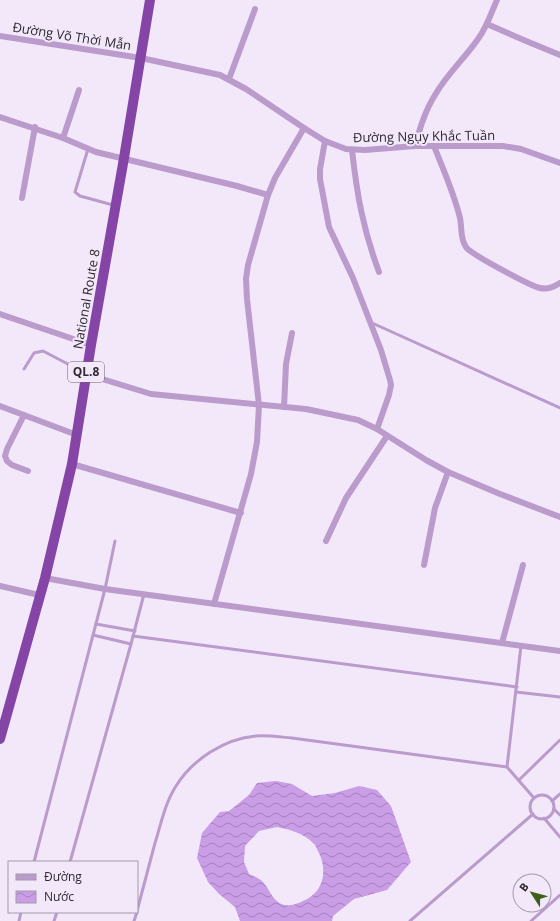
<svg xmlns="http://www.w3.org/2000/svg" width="560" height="921" font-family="'Open Sans',sans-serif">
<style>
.water{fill:url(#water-waves);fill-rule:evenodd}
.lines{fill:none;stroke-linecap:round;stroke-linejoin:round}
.service{stroke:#ba9bcc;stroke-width:3}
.minor{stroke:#ba9bcc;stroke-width:6}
.trunk{stroke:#8545a7;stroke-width:10}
.labels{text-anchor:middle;stroke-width:4;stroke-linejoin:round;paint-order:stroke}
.shield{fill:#f2e8f9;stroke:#6a646d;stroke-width:1}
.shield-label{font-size:12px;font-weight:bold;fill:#2f2b31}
.street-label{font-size:13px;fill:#2f2b31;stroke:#f2e8f9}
</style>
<defs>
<pattern id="water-waves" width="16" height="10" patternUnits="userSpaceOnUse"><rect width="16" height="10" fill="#ca9ee6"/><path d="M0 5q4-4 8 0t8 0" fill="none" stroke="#a481bb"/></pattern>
</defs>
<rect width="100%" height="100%" fill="#f2e8f9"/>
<path class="water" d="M276,781L292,784L312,796L335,793L359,786L377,790L391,806L411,862L387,890L354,899L333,916L332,921H240L235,907L219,894L208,882L197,858L202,833L220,812L229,811L249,795L257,783ZM277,827C291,830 303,833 313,843C316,845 317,850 319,853C328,872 323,893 303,901C297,904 291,906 285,905C273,903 270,889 262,881C259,878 253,876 249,874L244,862L245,846L259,831Z"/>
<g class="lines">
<g class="service">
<polyline points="88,149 75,192 80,196 113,205"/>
<polyline points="370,322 560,408"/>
<polyline points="24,369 34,353 43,351 85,373"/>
<polyline points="96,624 135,631"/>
<polyline points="93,635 131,644"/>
<polyline points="133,636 517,687"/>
<polyline points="516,692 560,697"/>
<polyline points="507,767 521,646"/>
<polyline points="519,780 560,740"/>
<circle cx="542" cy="807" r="12"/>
<polyline points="552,801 560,794"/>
<polyline points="554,809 560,815"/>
<polyline points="544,818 560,837"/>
<polyline points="34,862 105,589 115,541"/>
<polyline points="70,862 131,644 144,594"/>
<path d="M137,911C143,888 149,866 155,843C161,824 165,803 176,786C193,759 224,739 256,736C268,735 280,737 292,738L507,767L534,798"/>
<polyline points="19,921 21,912"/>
<polyline points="54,921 57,912"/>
<polyline points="134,921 137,912"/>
<polyline points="410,921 533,814"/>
<polyline points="531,921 560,895"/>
</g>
<g class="minor">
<polyline points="487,24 526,41 560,55"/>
<polyline points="0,36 141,58 220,75 246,89 304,128 325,141 346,149 365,150 415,146 503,146 521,149 560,163"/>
<polyline points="229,79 255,9"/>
<polyline points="0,117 63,138 96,152 237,186 268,195"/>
<polyline points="63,138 79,90"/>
<polyline points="325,141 320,169 320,179 329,227 353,278 381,350 390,380 391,385 389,395 377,429"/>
<path d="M415,146C420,128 425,111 435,95C447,74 465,58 478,39C487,27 491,13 497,0"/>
<path d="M434,146C443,169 454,193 460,218C462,227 460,239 466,247C470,254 531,286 540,288C548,290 554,287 560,283"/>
<path d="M352,150C357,195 363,229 379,272"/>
<polyline points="22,198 35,127"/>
<polyline points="0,314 91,345"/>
<polyline points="86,374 151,394 306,409 358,420 377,429 426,460 448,472 500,494 560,517"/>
<polyline points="0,406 77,435"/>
<polyline points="284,407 286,364 292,333"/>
<polyline points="24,415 7,449 5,456 7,461 12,465 28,471"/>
<polyline points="72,464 241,513"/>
<polyline points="326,541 346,498 387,436"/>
<polyline points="424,565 435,508 448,472"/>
<polyline points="45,578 105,589 560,651"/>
<polyline points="0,586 39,595"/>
<polyline points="214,604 251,474 257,442 259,405 247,299 246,279 248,265 268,195 275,178 304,128"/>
<polyline points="502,643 523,565"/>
</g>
<polyline class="trunk" points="0,739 45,578 72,464 91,345 124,158 150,0"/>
</g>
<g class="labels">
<rect class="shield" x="68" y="362" width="36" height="20" rx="3"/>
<g class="shield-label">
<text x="86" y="376">QL.8</text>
</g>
<g class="street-label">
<text transform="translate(72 36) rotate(9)" y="5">Đường Võ Thời Mẫn</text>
<text transform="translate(424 136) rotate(-1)" y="5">Đường Ngụy Khắc Tuần</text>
<text transform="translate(86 299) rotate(-80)" y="5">National Route 8</text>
</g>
</g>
<rect x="8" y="861" width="130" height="52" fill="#f2e8f9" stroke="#a49ca9"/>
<rect x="16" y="874" width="20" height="6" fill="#ba9bcc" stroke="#a49ca9"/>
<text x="44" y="881" font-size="12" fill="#2f2b31">Đường</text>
<rect x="16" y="891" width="20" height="12" fill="url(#water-waves)" stroke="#a49ca9"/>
<text x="44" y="901" font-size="12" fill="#2f2b31">Nước</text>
<g transform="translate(532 893) rotate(306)"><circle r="19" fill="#f2e8f9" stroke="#a49ca9"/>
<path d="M0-3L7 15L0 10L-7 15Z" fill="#3d6119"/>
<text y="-6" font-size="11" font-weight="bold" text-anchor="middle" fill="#2f2b31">B</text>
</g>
</svg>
